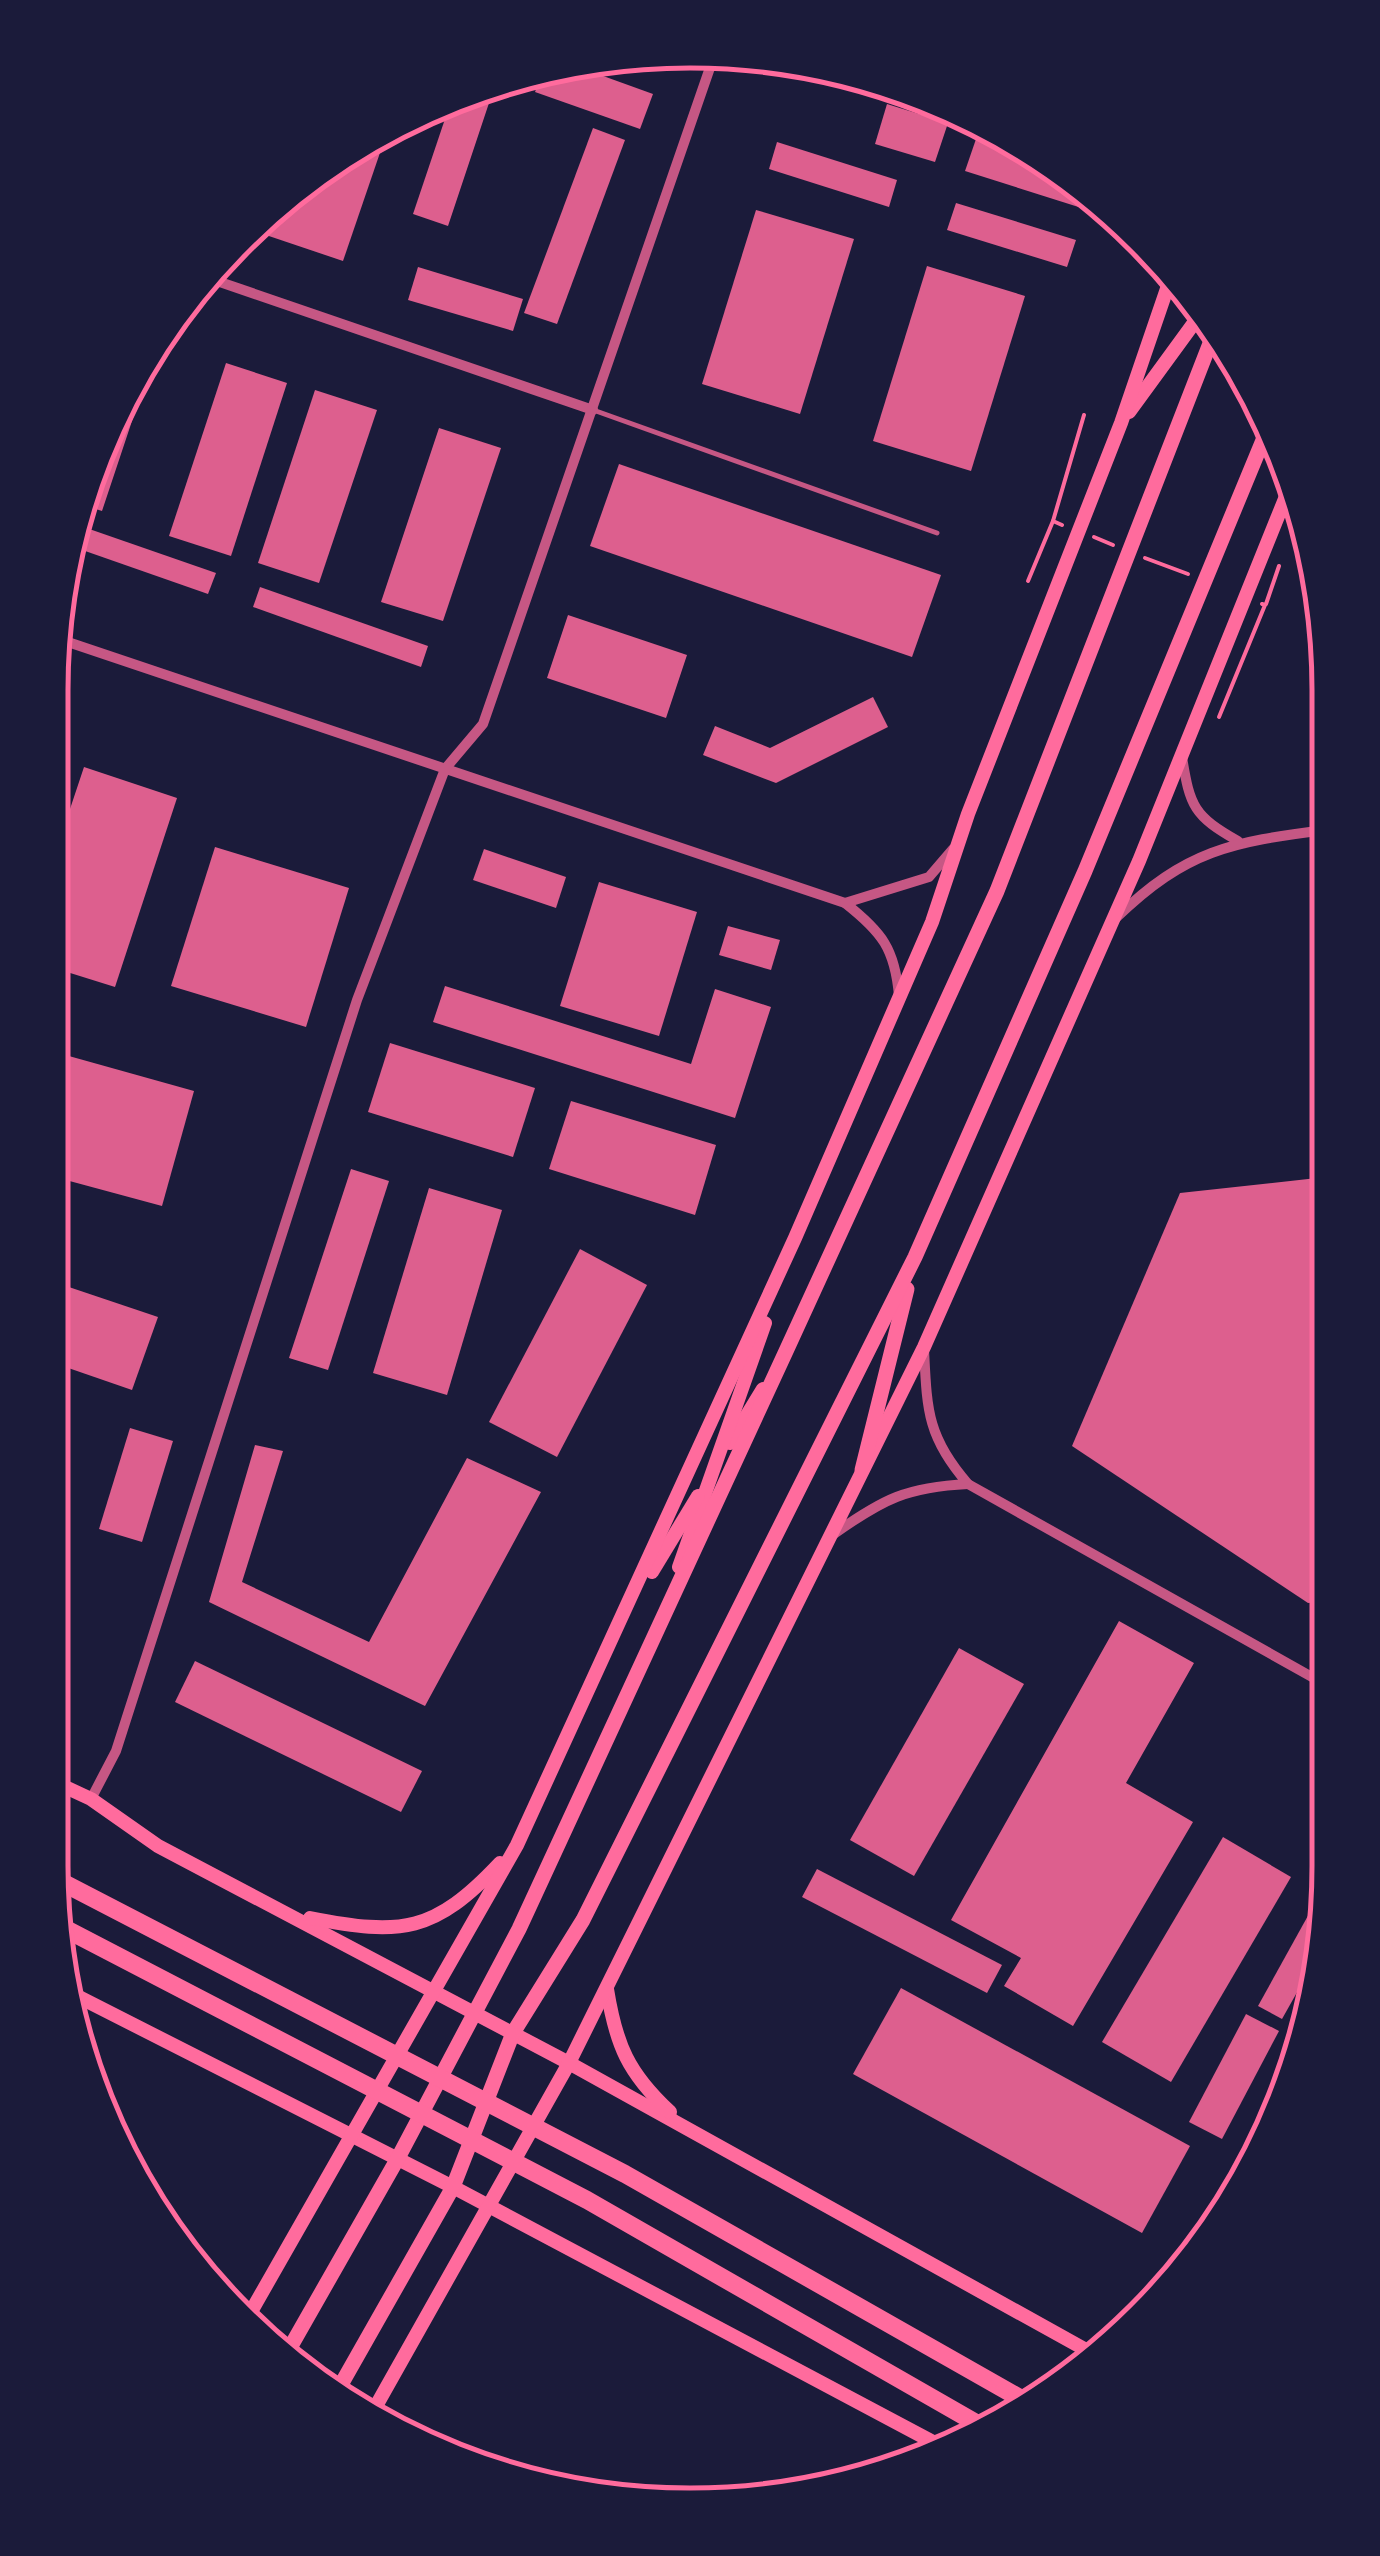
<svg xmlns="http://www.w3.org/2000/svg" width="1380" height="2556" font-family="'Asap Condensed',sans-serif">
<style>
.building{fill:#dd5f8e}
.lines{fill:none;stroke-linecap:round;stroke-linejoin:round}
.path{stroke:#ff6b9d;stroke-width:4}
.service{stroke:#c65784;stroke-width:5}
.minor{stroke:#c65784;stroke-width:10}
.secondary{stroke:#ff6b9d;stroke-width:14}
.primary{stroke:#ff6b9d;stroke-width:15}
.motorway{stroke:#ff6b9d;stroke-width:18}
.rim{fill:none;stroke:#ff6b9d;stroke-width:5}
</style>
<rect width="100%" height="100%" fill="#1b1b3a"/>
<g class="building">
<polygon points="581,68 653,94 640,129 535,92 543,71"/>
<polygon points="485,91 492,94 448,226 413,214 448,110"/>
<polygon points="887,104 948,123 935,162 875,144"/>
<polygon points="593,128 625,140 557,324 524,313"/>
<polygon points="976,139 1047,162 1093,195 1088,210 965,171"/>
<polygon points="384,141 343,261 257,232 300,183"/>
<polygon points="777,142 897,180 889,207 769,169"/>
<polygon points="956,203 1076,240 1067,267 947,230"/>
<polygon points="756,210 854,239 800,414 702,384"/>
<polygon points="927,266 1025,296 971,471 873,441"/>
<polygon points="418,267 523,299 513,331 408,300"/>
<polygon points="157,346 102,511 80,504 135,371"/>
<polygon points="226,363 287,383 231,556 169,536"/>
<polygon points="315,390 377,410 319,583 258,563"/>
<polygon points="439,428 501,448 443,621 381,602"/>
<polygon points="619,464 941,575 912,657 590,546"/>
<polygon points="72,523 216,573 208,594 68,545"/>
<polygon points="260,587 428,646 421,667 253,607"/>
<polygon points="568,615 687,655 666,718 547,678"/>
<polygon points="873,697 888,727 776,783 703,755 715,726 770,748"/>
<polygon points="84,767 177,798 115,987 51,967 51,866"/>
<polygon points="215,847 349,888 306,1027 171,986"/>
<polygon points="484,849 566,877 556,908 473,880"/>
<polygon points="599,882 697,912 659,1036 560,1006"/>
<polygon points="728,926 780,940 771,970 719,955"/>
<polygon points="445,986 691,1064 715,989 771,1007 735,1118 433,1022"/>
<polygon points="390,1043 535,1088 513,1157 368,1112"/>
<polygon points="51,1051 194,1091 162,1206 51,1176"/>
<polygon points="571,1101 716,1145 695,1215 549,1169"/>
<polygon points="351,1169 389,1181 328,1370 289,1358"/>
<polygon points="1326,1177 1328,1601 1308,1603 1072,1446 1180,1193"/>
<polygon points="429,1188 502,1210 447,1395 373,1373"/>
<polygon points="580,1249 647,1285 557,1457 489,1422"/>
<polygon points="51,1281 158,1317 132,1390 51,1362"/>
<polygon points="51,1390 61,1393 51,1425 50,1425"/>
<polygon points="130,1428 173,1441 142,1542 99,1529"/>
<polygon points="255,1445 283,1451 242,1582 369,1642 467,1458 541,1492 425,1706 209,1602"/>
<polygon points="1119,1621 1194,1663 1126,1783 1193,1822 1073,2026 1004,1986 1021,1958 951,1920"/>
<polygon points="959,1648 1024,1684 914,1876 850,1840"/>
<polygon points="195,1661 422,1771 401,1812 175,1702"/>
<polygon points="1223,1837 1291,1877 1171,2082 1102,2042"/>
<polygon points="817,1869 1002,1965 987,1993 802,1897"/>
<polygon points="1320,1894 1329,1899 1322,1948 1282,2019 1258,2006"/>
<polygon points="901,1988 1190,2146 1142,2233 853,2074"/>
<polygon points="1246,2014 1279,2031 1222,2139 1189,2122"/>
</g>
<g class="lines">
<g class="path">
<polyline points="1062,525 1053,521 1084,415"/>
<polyline points="1094,537 1113,545"/>
<polyline points="1145,558 1188,574"/>
<polyline points="1028,581 1053,521"/>
<polyline points="1266,604 1279,566"/>
<polyline points="1219,717 1265,605 1262,604"/>
</g>
<polyline class="service" points="596,411 937,533"/>
<g class="minor">
<polyline points="214,280 593,410"/>
<path d="M53,637L845,903C882,932 895,949 899,996"/>
<path d="M1182,757C1190,807 1194,816 1238,841"/>
<polyline points="845,903 929,877 953,849"/>
<path d="M1116,918C1186,850 1231,842 1325,830"/>
<polyline points="968,1484 1328,1686"/>
<path d="M834,1534C883,1499 907,1487 968,1484C927,1437 927,1410 924,1349"/>
<polyline points="91,1799 116,1751 357,1000 445,769 483,724 713,59"/>
<polyline points="1222,2213 1257,2155"/>
</g>
<g class="secondary">
<polyline points="1129,412 1202,312"/>
<polyline points="730,1443 763,1389"/>
<polyline points="679,1567 765,1323"/>
<polyline points="652,1572 698,1496"/>
<polyline points="50,1780 91,1799 158,1846 569,2063 1097,2356"/>
<path d="M310,1918C402,1936 434,1933 500,1863"/>
<path d="M607,1989C616,2045 628,2073 670,2112"/>
<polyline points="71,1993 453,2187 948,2450"/>
<polyline points="248,2317 517,1845 795,1238 932,922 968,814 1121,423 1171,277"/>
<polyline points="371,2415 569,2063 924,1347 1139,861 1293,479"/>
</g>
<g class="primary">
<polyline points="862,1470 907,1289"/>
<polyline points="287,2353 398,2158 519,1929 787,1349 997,891 1216,328"/>
<polyline points="334,2397 453,2187 513,2033 583,1920 915,1257 1085,871 1268,428"/>
</g>
<g class="motorway">
<polyline points="52,1877 625,2174 1025,2401"/>
<polyline points="60,1926 587,2200 983,2427"/>
</g>
</g>
<path d="M0 0H1380V2556H0ZM690 68H690A622 622 0 0 1 1312 690V1866A622 622 0 0 1 690 2488H690A622 622 0 0 1 68 1866V690A622 622 0 0 1 690 68Z" fill="#1b1b3a" fill-rule="evenodd"/>
<path class="rim" d="M690 68H690A622 622 0 0 1 1312 690V1866A622 622 0 0 1 690 2488H690A622 622 0 0 1 68 1866V690A622 622 0 0 1 690 68Z"/>
</svg>
